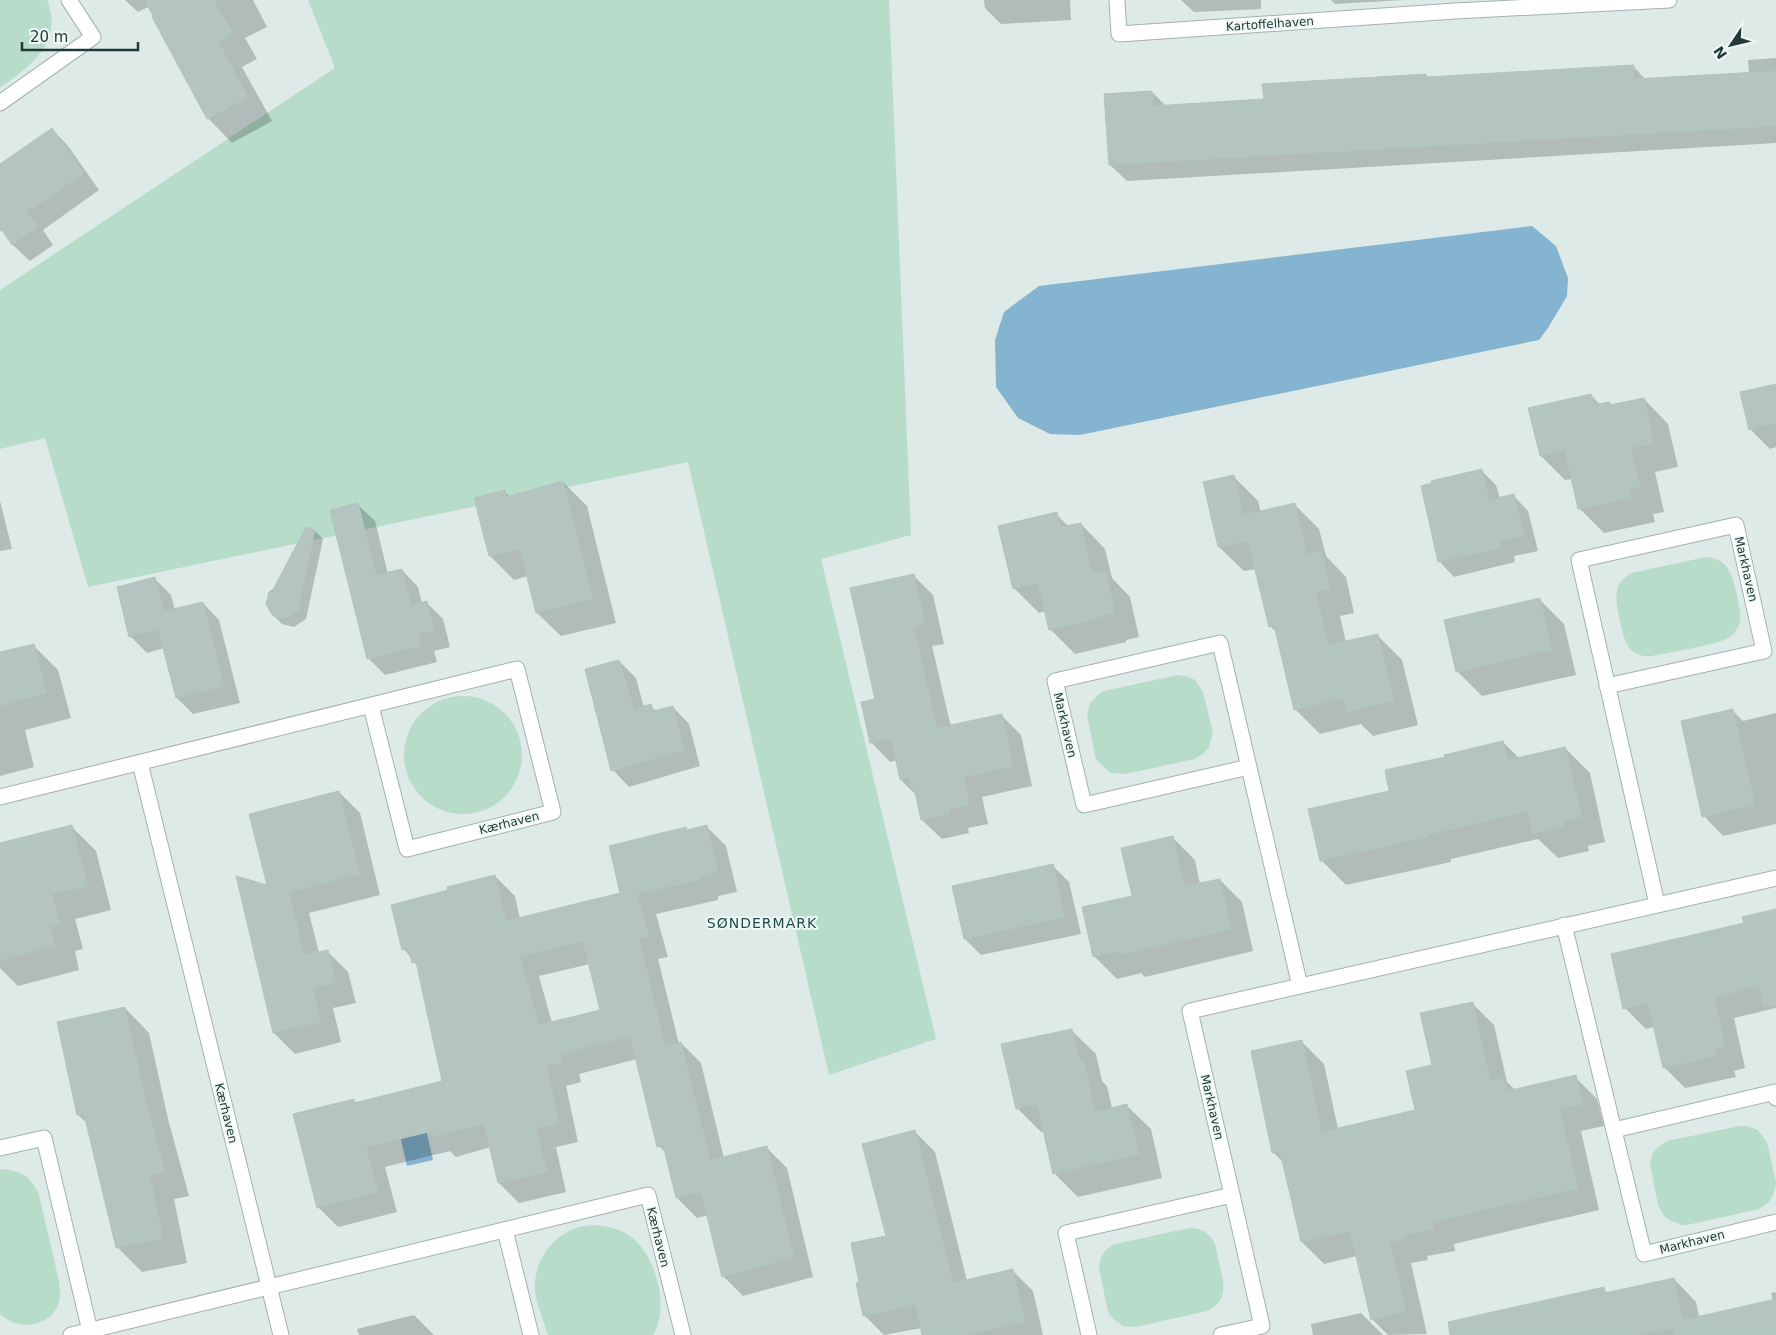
<svg xmlns="http://www.w3.org/2000/svg" width="1776" height="1335" font-family="'DejaVu Sans',sans-serif">
<style>
.green{fill:#b7dcc9}
.water{fill:#85b4d0}
.shadow{fill:#0003;fill-rule:evenodd}
.building{fill:#b4c5c1;stroke:#b1c4c0;fill-rule:evenodd}
.lines{fill:none;stroke-linecap:round;stroke-linejoin:round}
.minor-casing{stroke:#a1b2b0;stroke-width:17}
.minor{stroke:#fff;stroke-width:15}
.labels{text-anchor:middle;stroke-width:4;stroke-linejoin:round;paint-order:stroke}
.street-label{font-size:12px;fill:#203a39;stroke:#eff7f5}
.neighbourhood-label{font-size:14px;letter-spacing:1px;fill:#1c4c4b;stroke:#eff7f5}
</style>
<rect width="100%" height="100%" fill="#deeae8"/>
<g class="green">
<path d="M0,0H47C64,43 30,66 0,88Z"/>
<polygon points="308,0 889,0 911,535 821,559 936,1039 829,1075 688,462 88,587 45,438 0,449 0,290 335,68"/>
<path d="M1706,557C1714,558 1721,560 1726,566C1733,573 1742,611 1740,621C1739,627 1735,633 1730,637C1721,644 1667,653 1652,656C1628,658 1624,640 1620,621C1616,602 1611,583 1632,573Z"/>
<polygon points="1178,675 1189,677 1195,680 1203,692 1213,732 1209,747 1204,753 1195,759 1125,774 1111,773 1108,771 1096,759 1087,715 1090,703 1099,694 1104,691"/>
<circle cx="463" cy="755" r="59"/>
<polygon points="1740,1126 1747,1126 1758,1130 1767,1142 1776,1182 1775,1189 1772,1197 1768,1203 1759,1209 1687,1225 1683,1225 1671,1221 1664,1216 1658,1205 1650,1164 1653,1153 1657,1148 1667,1141"/>
<path d="M2,1169C22,1171 31,1176 39,1195L59,1281C60,1289 61,1297 58,1305C48,1328 17,1331 0,1314V1170Z"/>
<path d="M593,1225C605,1226 619,1228 630,1236C653,1253 665,1293 659,1321C658,1325 655,1330 653,1335H548C544,1323 539,1310 536,1298C530,1270 547,1239 574,1229C579,1226 587,1226 593,1225Z"/>
<path d="M1189,1228C1197,1228 1205,1230 1210,1237C1216,1243 1217,1251 1218,1259C1223,1280 1231,1300 1207,1311L1136,1327L1123,1326L1113,1319L1108,1312L1099,1267C1100,1256 1105,1248 1116,1244Z"/>
</g>
<g class="water">
<polygon points="1532,226 1556,246 1568,278 1567,296 1548,328 1539,340 1080,435 1050,434 1018,418 996,387 995,340 1004,312 1039,286"/>
<polygon points="422,1112 433,1160 407,1166 396,1118"/>
</g>
<g class="shadow">
<polygon points="125,0 253,0 267,27 245,38 257,59 242,67 272,121 232,143 208,118 148,7 138,12"/>
<polygon points="984,0 1070,0 1071,20 1001,24 985,8"/>
<polygon points="1181,0 1261,0 1261,9 1194,12"/>
<polygon points="1331,0 1404,0 1335,4"/>
<polygon points="1776,58 1776,143 1127,181 1110,165 1152,92 1166,106 1265,100 1426,75 1429,78 1633,66 1646,80 1749,74 1748,60"/>
<polygon points="52,129 68,146 99,190 43,230 53,245 30,261 13,245 0,225 0,166"/>
<polygon points="1776,385 1776,447 1770,449 1750,429"/>
<polygon points="1591,395 1600,405 1609,403 1612,406 1644,399 1668,424 1678,467 1655,472 1664,512 1653,514 1655,522 1604,533 1580,509 1573,479 1565,480 1541,456"/>
<polygon points="1481,470 1496,485 1500,499 1514,496 1528,511 1538,551 1514,556 1515,562 1454,577 1440,562 1422,487"/>
<polygon points="1233,476 1258,501 1261,513 1295,505 1319,529 1326,556 1346,577 1354,613 1340,616 1346,643 1378,636 1402,660 1418,725 1373,736 1361,724 1320,734 1295,709 1278,634 1270,626 1256,569 1244,571 1219,547 1205,483"/>
<polygon points="563,482 587,506 616,623 561,636 537,613 528,576 514,580 490,556 504,491 510,497"/>
<polygon points="0,501 12,549 0,551"/>
<polygon points="358,505 375,521 388,574 402,570 418,587 422,603 426,602 443,619 450,647 434,651 437,662 385,675 368,658"/>
<polygon points="1056,514 1069,527 1081,524 1105,549 1112,578 1130,597 1139,637 1126,640 1126,642 1075,654 1050,629 1046,611 1039,613 1014,588"/>
<polygon points="315,531 323,539 306,619 294,627 282,624 274,616 275,589"/>
<polygon points="914,576 933,595 944,644 932,646 951,727 1001,715 1021,735 1032,786 982,797 988,824 968,828 969,833 942,839 922,820 917,796 901,780 897,760 890,762 871,742 876,700"/>
<polygon points="155,579 171,595 175,610 203,603 219,620 240,703 193,714 177,698 164,648 147,653 130,636"/>
<polygon points="1540,600 1564,624 1576,675 1482,696 1457,671"/>
<polygon points="33,645 58,670 71,718 25,730 34,767 0,776 0,654"/>
<polygon points="619,661 636,678 644,708 651,706 656,711 673,707 689,724 700,766 629,787 613,770"/>
<polygon points="1733,711 1743,721 1776,713 1776,824 1723,836 1704,816"/>
<polygon points="1503,742 1520,759 1565,748 1590,773 1605,842 1588,846 1589,851 1558,858 1538,839 1451,859 1451,862 1346,885 1321,860 1390,792 1446,758"/>
<polygon points="339,792 360,813 380,895 309,913 319,953 327,951 348,972 356,1003 333,1008 341,1042 295,1054 274,1033 269,887"/>
<path d="M706,826L726,846L737,892L718,896V900L656,914L668,957L658,959L679,1044L681,1043L701,1063L724,1158L767,1148L787,1168L813,1277L743,1296L723,1276L708,1215L697,1218L677,1198L667,1154L659,1146L637,1059L579,1074L581,1082L566,1086L578,1142L556,1147L566,1192L519,1203L499,1183L491,1147L456,1157L450,1151L385,1167L397,1212L338,1227L318,1207L353,1100L357,1104L443,1082L418,967L404,949L449,891L495,876L515,896L520,919L621,894L688,831ZM590,964L601,1011L552,1023L539,976Z"/>
<polygon points="72,827 96,851 111,910 75,919 83,949 75,951 79,970 18,986 0,968 0,844"/>
<polygon points="1172,837 1195,860 1200,884 1220,880 1242,902 1253,951 1145,977 1141,973 1117,979 1094,956"/>
<polygon points="1052,865 1069,882 1081,934 981,955 965,939"/>
<polygon points="1776,933 1776,1008 1734,1018 1745,1068 1734,1071 1736,1077 1685,1088 1664,1067 1654,1027 1646,1029 1625,1008"/>
<polygon points="1472,1003 1494,1025 1507,1082 1516,1091 1575,1077 1597,1099 1604,1126 1581,1131 1599,1210 1454,1244 1455,1251 1427,1256 1428,1260 1411,1263 1427,1334 1388,1335 1372,1319 1357,1256 1324,1264 1302,1242 1284,1163 1273,1152 1302,1042 1324,1064 1338,1129 1417,1111 1434,1066"/>
<polygon points="125,1008 149,1033 168,1119 189,1196 174,1199 187,1263 142,1272 117,1247 88,1124 78,1115"/>
<polygon points="1072,1031 1096,1054 1102,1081 1107,1086 1112,1109 1127,1106 1151,1129 1162,1178 1078,1197 1054,1173 1045,1131 1041,1132 1017,1108"/>
<polygon points="915,1132 935,1152 967,1281 1013,1271 1033,1291 1043,1335 924,1335 922,1328 884,1335 865,1316 861,1283 887,1237"/>
<polygon points="1674,1279 1696,1302 1699,1317 1773,1301 1771,1293 1776,1292 1776,1335 1510,1335 1603,1289 1608,1293"/>
<polygon points="1361,1313 1383,1335 1313,1335 1311,1324"/>
<polygon points="414,1315 434,1335 359,1335 357,1329"/>
</g>
<g class="building">
<polygon points="146,0 214,0 233,34 219,42 248,97 207,119 152,17 154,16"/>
<polygon points="1634,65 1634,79 1776,71 1776,126 1109,165 1104,94 1152,91 1153,106 1264,99 1262,84 1426,74 1427,77"/>
<polygon points="52,128 84,173 27,212 38,227 12,245 2,230 0,231 0,164"/>
<polygon points="1776,384 1776,423 1749,430 1740,392"/>
<polygon points="1591,394 1594,405 1609,402 1610,405 1644,398 1654,443 1631,448 1640,487 1629,489 1631,498 1578,509 1565,451 1540,456 1528,408"/>
<polygon points="1482,469 1489,500 1514,494 1524,536 1499,542 1501,548 1438,562 1421,486 1432,483 1431,481"/>
<polygon points="1234,475 1243,515 1295,503 1307,554 1322,551 1330,588 1316,592 1328,645 1378,634 1394,700 1347,712 1344,698 1294,710 1274,625 1269,627 1248,541 1218,547 1203,482"/>
<polygon points="563,481 593,599 536,613 520,549 489,556 474,498 505,490 506,497"/>
<polygon points="358,503 376,575 402,569 411,605 427,601 434,630 418,634 421,646 367,659 330,510"/>
<polygon points="1057,512 1060,527 1081,523 1092,574 1106,571 1115,613 1102,615 1102,618 1049,630 1038,583 1013,589 998,526"/>
<polygon points="306,527 315,530 298,611 286,619 273,616 266,604 269,592 274,588"/>
<polygon points="914,574 925,624 914,627 937,728 1002,714 1013,766 964,777 969,805 949,809 950,814 921,820 914,788 911,789 909,778 900,780 891,738 870,743 861,702 875,699 850,588"/>
<polygon points="155,577 164,611 203,602 224,686 176,698 158,629 129,637 117,587"/>
<polygon points="1540,598 1552,650 1456,672 1444,620"/>
<polygon points="34,644 47,693 0,706 0,652"/>
<polygon points="619,660 634,709 651,704 653,711 673,706 684,750 611,771 585,669"/>
<polygon points="1733,709 1755,805 1702,817 1681,721"/>
<polygon points="1503,741 1508,760 1565,747 1582,817 1564,822 1565,827 1532,834 1527,811 1427,835 1427,837 1320,861 1308,809 1389,791 1385,770 1445,757 1444,755"/>
<polygon points="339,791 360,874 289,892 304,955 328,950 336,982 313,988 321,1022 273,1033 236,876 267,885 249,814"/>
<polygon points="72,825 88,886 52,894 60,925 51,927 55,946 0,960 0,843"/>
<path d="M707,825L718,872L698,877L699,880L637,894L649,937L639,939L665,1046L681,1042L710,1160L767,1146L794,1257L722,1277L701,1192L676,1198L663,1145L657,1147L630,1036L560,1054L562,1062L547,1066L559,1123L536,1128L547,1172L498,1183L484,1124L434,1137L433,1131L366,1147L378,1192L317,1208L293,1114L354,1099V1103L442,1081L416,962L412,963L408,948L402,950L391,905L448,890L447,887L495,875L506,921L620,893L609,846L686,827L687,830ZM583,941L600,1010L539,1025L520,956Z"/>
<polygon points="1173,836 1184,886 1220,879 1231,929 1121,955 1120,951 1093,957 1082,907 1132,896 1121,848"/>
<polygon points="1053,864 1065,917 964,939 952,886"/>
<polygon points="1776,909 1776,1005 1764,1006 1759,986 1714,997 1725,1047 1714,1050 1716,1056 1663,1068 1648,1003 1623,1009 1611,954 1744,923 1742,917"/>
<polygon points="1473,1002 1490,1081 1504,1078 1507,1091 1576,1075 1583,1104 1560,1109 1578,1188 1433,1222 1434,1229 1406,1235 1406,1238 1390,1242 1406,1312 1371,1320 1350,1231 1301,1242 1280,1151 1272,1153 1251,1051 1302,1040 1322,1132 1415,1110 1406,1071 1432,1065 1420,1013"/>
<polygon points="125,1007 144,1093 165,1172 150,1175 163,1238 116,1248 84,1114 77,1115 57,1022"/>
<polygon points="1072,1029 1080,1062 1084,1061 1095,1112 1127,1104 1139,1154 1053,1174 1037,1104 1016,1109 1001,1044"/>
<polygon points="915,1130 953,1283 1013,1269 1025,1322 966,1335 922,1335 916,1305 863,1316 856,1283 859,1282 851,1243 886,1236 862,1144"/>
<polygon points="1674,1278 1683,1320 1776,1299 1776,1335 1674,1335 1673,1328 1638,1335 1450,1335 1448,1322 1604,1287 1605,1293"/>
</g>
<g class="lines">
<defs>
<g id="minor">
<polyline points="1117,0 1119,34 1455,11 1669,0"/>
<polyline points="0,103 93,37 69,0"/>
<polyline points="1607,686 1764,651 1736,525 1579,560 1657,904"/>
<polyline points="140,763 281,1335"/>
<polyline points="1249,767 1084,805 1055,681 1220,643 1300,986"/>
<polyline points="0,797 517,669 553,812 407,849 371,706"/>
<polyline points="1564,925 1644,1254 1776,1222"/>
<polyline points="1614,1130 1775,1092 1776,1098"/>
<polyline points="0,1148 44,1138 90,1331"/>
<polyline points="505,1230 531,1335"/>
<polyline points="71,1335 648,1195 683,1335"/>
<polyline points="1089,1335 1066,1233 1232,1195"/>
<polyline points="1221,1335 1262,1326 1190,1011 1776,878"/>
</g>
</defs>
<use href="#minor" class="minor-casing"/>
<use href="#minor" class="minor"/>
</g>
<g class="labels">
<g class="street-label">
<text transform="translate(1270 24) rotate(-4)" y="4">Kartoffelhaven</text>
<text transform="translate(1746 569) rotate(77)" y="4">Markhaven</text>
<text transform="translate(1065 725) rotate(77)" y="4">Markhaven</text>
<text transform="translate(509 823) rotate(-14)" y="4">Kærhaven</text>
<text transform="translate(1212 1107) rotate(77)" y="4">Markhaven</text>
<text transform="translate(226 1113) rotate(76)" y="4">Kærhaven</text>
<text transform="translate(658 1237) rotate(76)" y="4">Kærhaven</text>
<text transform="translate(1692 1242) rotate(-14)" y="4">Markhaven</text>
</g>
<g class="neighbourhood-label">
<text x="762" y="928">SØNDERMARK</text>
</g>
</g>
<g transform="translate(1731 45) rotate(235)" stroke="#eff7f5" stroke-width="4" paint-order="stroke">
<path d="M0-4L9 19L0 12L-9 19Z" fill="#203a39"/>
<text y="-8" font-size="14" font-weight="bold" text-anchor="middle" fill="#203a39">N</text>
</g>
<path d="M22 42v8h116v-8" fill="none" stroke="#203a39" stroke-width="2.5"/>
<text x="30" y="42" font-size="15" fill="#203a39" stroke="#eff7f5" stroke-width="4" paint-order="stroke">20 m</text>
</svg>
